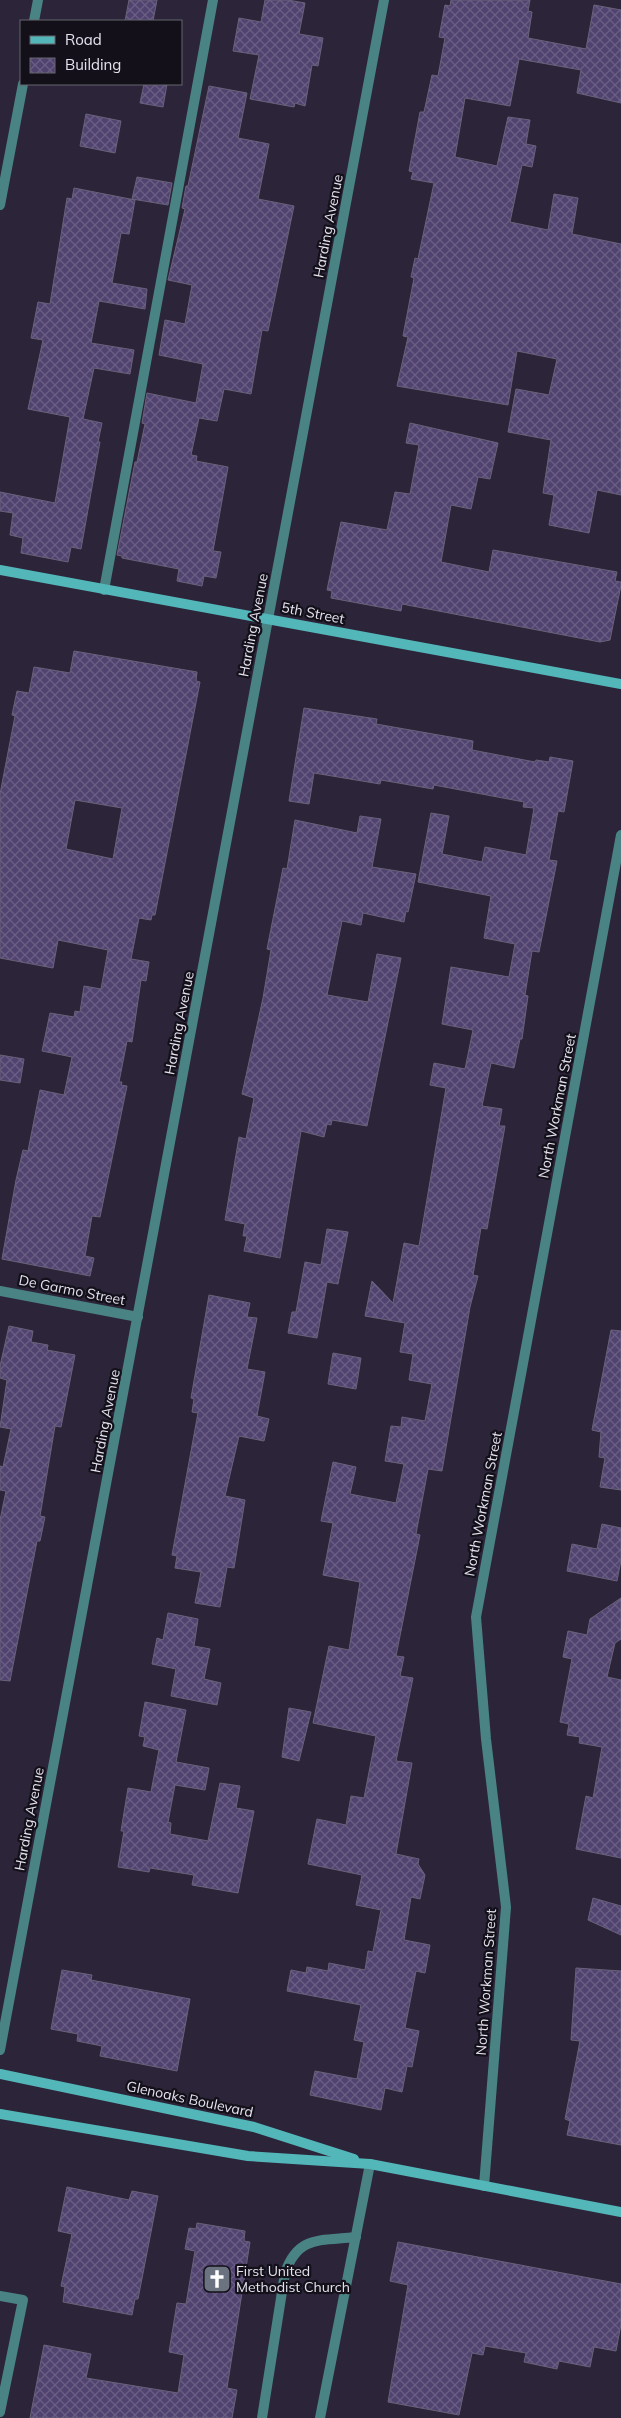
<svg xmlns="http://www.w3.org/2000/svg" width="621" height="2418" font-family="Mulish,sans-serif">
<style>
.building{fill:url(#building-cross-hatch);stroke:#69627a;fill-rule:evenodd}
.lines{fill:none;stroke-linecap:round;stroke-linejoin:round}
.lane{stroke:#498384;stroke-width:10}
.street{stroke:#498384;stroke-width:10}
.secondary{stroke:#53b6b9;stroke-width:10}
.labels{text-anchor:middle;stroke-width:4.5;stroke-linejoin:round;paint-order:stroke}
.street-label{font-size:14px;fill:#e5e2f0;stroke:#131019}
.poi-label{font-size:14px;fill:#e5e2f0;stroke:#131019;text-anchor:start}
</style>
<defs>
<pattern id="building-cross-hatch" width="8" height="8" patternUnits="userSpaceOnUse" patternTransform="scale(1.25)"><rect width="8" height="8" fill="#51436f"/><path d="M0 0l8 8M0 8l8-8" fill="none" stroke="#6a5e84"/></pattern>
</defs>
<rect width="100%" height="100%" fill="#2c253a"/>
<g class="building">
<polygon points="129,0 157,0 153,21 125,21"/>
<polygon points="265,0 288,0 305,3 299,34 323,38 318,66 312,65 305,106 295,103 294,107 250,99 259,55 233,51 239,18 261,22"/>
<polygon points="451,0 530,0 528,11 532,12 528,38 586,49 594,5 621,10 621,103 577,93 581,70 519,59 510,106 465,98 455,157 497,166 508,117 530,120 526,144 536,146 532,167 522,165 510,222 548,230 554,194 578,198 572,234 621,244 621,495 597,490 589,533 549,525 554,495 543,493 551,440 508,432 516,389 549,395 557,359 517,351 508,405 397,386 408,337 403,336 414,278 411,277 415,258 418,259 434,183 411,179 413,172 409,171 420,112 424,112 432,75 438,76 445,38 439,37 445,5 450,6"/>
<polygon points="144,84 167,84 163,107 140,103"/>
<polygon points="209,86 247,93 238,138 269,144 258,199 294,206 268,331 262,330 251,394 224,389 217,421 199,418 191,455 197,456 196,461 228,467 213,551 221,552 216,578 204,576 202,586 177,581 179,569 122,558 122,556 117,555 135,462 137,462 145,424 142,423 147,393 196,403 203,364 159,355 165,320 185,324 192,285 168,280 185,209 182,208 186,186 188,186"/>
<polygon points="86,114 121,121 115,153 80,146"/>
<polygon points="137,177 172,183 168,205 132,199"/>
<polygon points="74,188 135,200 129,234 121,233 112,283 147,289 145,309 99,301 91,343 134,350 130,374 94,368 83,419 102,423 98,442 100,442 81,549 71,547 68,562 21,553 23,538 10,535 13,513 0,511 0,492 55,503 70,417 28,409 43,340 31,338 38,302 50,304 67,198 72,199"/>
<polygon points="410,423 498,443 490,479 478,477 471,509 451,505 441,562 489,572 493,550 617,572 615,581 621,582 621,585 610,640 600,642 402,604 401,611 331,598 332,591 327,590 341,522 387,530 395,492 410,494 419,445 406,443"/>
<path d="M74,651L197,672L196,681L200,682L155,915H152L151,920L139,918L131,959L149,962L146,981L141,980L132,1042L127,1041L119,1082H122L121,1085L127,1086L100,1217L92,1216L85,1256L94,1258L90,1276L2,1259L16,1180L23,1150L28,1151L40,1090L64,1095L72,1057L42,1051L50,1013L74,1017L75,1011L80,1012L84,986L101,989L108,950L58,940L53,968L0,958V794L15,716L12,715L17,691L29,693L34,667L70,673ZM75,800L122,808L113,859L66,849Z"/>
<polygon points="304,708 377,719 376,724 473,741 472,750 535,762 536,760 549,762 550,757 573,761 564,812 558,811 549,860 557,861 539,952 532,951 525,995 528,996 522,1039 520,1039 514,1068 491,1063 482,1106 502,1109 499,1126 505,1126 487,1229 481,1228 473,1275 478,1276 470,1307 442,1471 428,1469 416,1534 420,1535 396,1656 404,1657 400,1676 413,1678 396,1761 412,1763 396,1854 419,1859 418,1864 425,1875 420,1899 411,1897 404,1940 430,1945 425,1973 416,1971 405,2028 419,2031 412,2067 407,2066 402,2092 385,2088 381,2110 310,2095 315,2071 357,2079 364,2042 354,2040 361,2005 287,1991 291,1970 306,1973 307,1967 328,1971 329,1963 365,1970 368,1951 373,1952 381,1910 356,1905 362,1875 308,1864 317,1819 346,1825 351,1796 364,1798 376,1736 313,1723 329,1646 349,1650 360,1582 323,1575 333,1523 321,1521 333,1462 356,1467 350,1494 396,1503 404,1464 385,1461 391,1426 401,1427 402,1417 425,1421 432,1384 409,1380 413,1354 400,1352 405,1323 365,1316 372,1281 393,1303 404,1243 419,1246 446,1088 430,1085 434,1063 465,1069 473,1030 442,1024 451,967 509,977 515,944 484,938 491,896 418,882 431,813 449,816 442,854 482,862 485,847 526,855 534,808 523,807 524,802 434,785 433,789 381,780 380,784 314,773 309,804 289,801"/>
<polygon points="360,816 381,819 372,867 416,874 408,912 406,911 404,922 363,913 361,925 342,921 327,995 368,1002 377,954 401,958 367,1126 332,1120 331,1125 327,1124 324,1137 301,1131 280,1258 244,1251 247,1236 243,1236 245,1224 225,1220 239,1137 246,1139 254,1098 242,1094 263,998 271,950 267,949 283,868 287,869 295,820 357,833"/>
<polygon points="0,1055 24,1059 20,1083 0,1080"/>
<polygon points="327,1229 348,1232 338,1284 327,1282 317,1338 288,1333 292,1312 296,1312 305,1262 321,1265"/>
<polygon points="209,1295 250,1303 247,1317 257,1318 247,1369 265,1372 257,1416 269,1419 264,1441 239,1436 225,1496 245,1500 234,1568 227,1567 220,1607 195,1603 201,1572 175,1568 177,1556 172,1555 198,1413 192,1412 194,1399 191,1398"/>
<polygon points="9,1326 33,1331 31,1342 48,1345 47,1350 75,1355 61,1427 55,1426 40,1516 45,1517 40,1541 37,1541 10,1681 0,1680 0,1520 6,1491 0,1490 0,1466 3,1467 11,1429 0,1427 7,1380 0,1378 0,1366"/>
<polygon points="611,1330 621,1331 621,1490 600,1487 605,1458 599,1457 601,1432 592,1430"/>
<polygon points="333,1353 361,1358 356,1389 328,1384"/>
<polygon points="602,1524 621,1528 621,1560 617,1581 567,1571 572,1544 597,1549"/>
<polygon points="621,1598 621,1639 615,1643 607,1677 621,1680 621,1858 576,1849 586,1796 593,1798 602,1747 579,1743 580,1737 567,1735 569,1724 560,1722 572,1659 563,1657 568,1631 587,1635 590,1619"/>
<polygon points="168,1613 198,1619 194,1646 210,1649 204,1679 221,1683 217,1705 171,1696 176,1669 152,1664 157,1638 163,1640"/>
<polygon points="145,1702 186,1710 176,1762 209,1768 205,1790 175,1785 168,1822 171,1823 170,1834 208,1841 220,1783 240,1786 236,1808 254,1811 238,1893 192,1885 194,1875 150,1868 149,1872 118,1867 124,1831 121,1831 128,1788 151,1792 159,1750 143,1746 145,1737 139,1736"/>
<polygon points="289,1708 311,1712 299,1761 282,1757"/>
<polygon points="593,1898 621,1906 621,1935 588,1920"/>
<polygon points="576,1968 621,1971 621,2145 567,2135 570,2121 565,2119 580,2041 571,2040"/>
<polygon points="62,1970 92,1975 91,1980 190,1999 177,2071 100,2056 102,2046 77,2041 78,2034 51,2029"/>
<polygon points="67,2187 129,2200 132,2191 158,2196 138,2299 135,2299 132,2315 63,2302 65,2287 61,2286 72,2234 58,2231"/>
<polygon points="197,2223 245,2231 244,2241 250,2242 227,2388 237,2390 232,2418 30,2418 44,2345 91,2354 86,2378 178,2393 184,2355 169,2352 177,2303 186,2304 195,2251 185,2249 189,2228 196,2229"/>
<polygon points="398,2242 621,2284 621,2324 616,2351 594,2347 590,2367 559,2361 557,2369 524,2362 526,2353 485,2346 483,2355 472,2353 459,2415 388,2402 408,2285 390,2281"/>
</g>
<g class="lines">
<g class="lane">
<polyline points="104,590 213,0"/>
<polyline points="0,2296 23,2300 0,2412"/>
<path d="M262,2418L285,2273C298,2235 321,2241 356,2237"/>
</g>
<g class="street">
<polyline points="34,21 38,0"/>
<polyline points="0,205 23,84"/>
<polyline points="0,1291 138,1317"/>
<polyline points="0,2050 384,0"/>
<polyline points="484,2186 506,1907 486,1739 476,1617 621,835"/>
<polyline points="320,2418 370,2164"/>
</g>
<g class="secondary">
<polyline points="0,570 621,684"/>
<polyline points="0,2074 254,2127 354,2159"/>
<polyline points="0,2114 248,2156 370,2164 621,2212"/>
</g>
</g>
<defs>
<symbol id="church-square" viewBox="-11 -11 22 22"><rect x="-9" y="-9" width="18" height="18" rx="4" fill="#6b7280" stroke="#131019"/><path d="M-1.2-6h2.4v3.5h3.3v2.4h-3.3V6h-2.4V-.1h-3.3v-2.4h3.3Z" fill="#fff"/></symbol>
</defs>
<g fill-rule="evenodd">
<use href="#church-square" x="201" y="2263" width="32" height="32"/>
</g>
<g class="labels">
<g class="street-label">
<text transform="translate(328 226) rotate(-79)" y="5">Harding Avenue</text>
<text transform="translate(313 613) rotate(11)" y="5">5th Street</text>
<text transform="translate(253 625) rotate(-79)" y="5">Harding Avenue</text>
<text transform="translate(179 1023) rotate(-79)" y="5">Harding Avenue</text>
<text transform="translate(557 1106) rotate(-79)" y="5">North Workman Street</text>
<text transform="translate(72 1290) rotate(11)" y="5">De Garmo Street</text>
<text transform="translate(105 1421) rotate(-79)" y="5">Harding Avenue</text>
<text transform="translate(483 1504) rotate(-79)" y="5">North Workman Street</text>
<text transform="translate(29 1819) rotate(-79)" y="5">Harding Avenue</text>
<text transform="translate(486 1982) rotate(-86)" y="5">North Workman Street</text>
<text transform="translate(190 2099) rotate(12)" y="5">Glenoaks Boulevard</text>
</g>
<g class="poi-label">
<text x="236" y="2276">First United<tspan x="236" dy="16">Methodist Church</tspan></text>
</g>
</g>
<rect x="20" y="20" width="162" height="65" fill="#131019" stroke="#67646f"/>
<rect x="30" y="36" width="25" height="8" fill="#53b6b9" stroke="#67646f"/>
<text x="65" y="45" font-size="15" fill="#e5e2f0">Road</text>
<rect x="30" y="58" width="25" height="15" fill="url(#building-cross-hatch)" stroke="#67646f"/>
<text x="65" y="70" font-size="15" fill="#e5e2f0">Building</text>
</svg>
